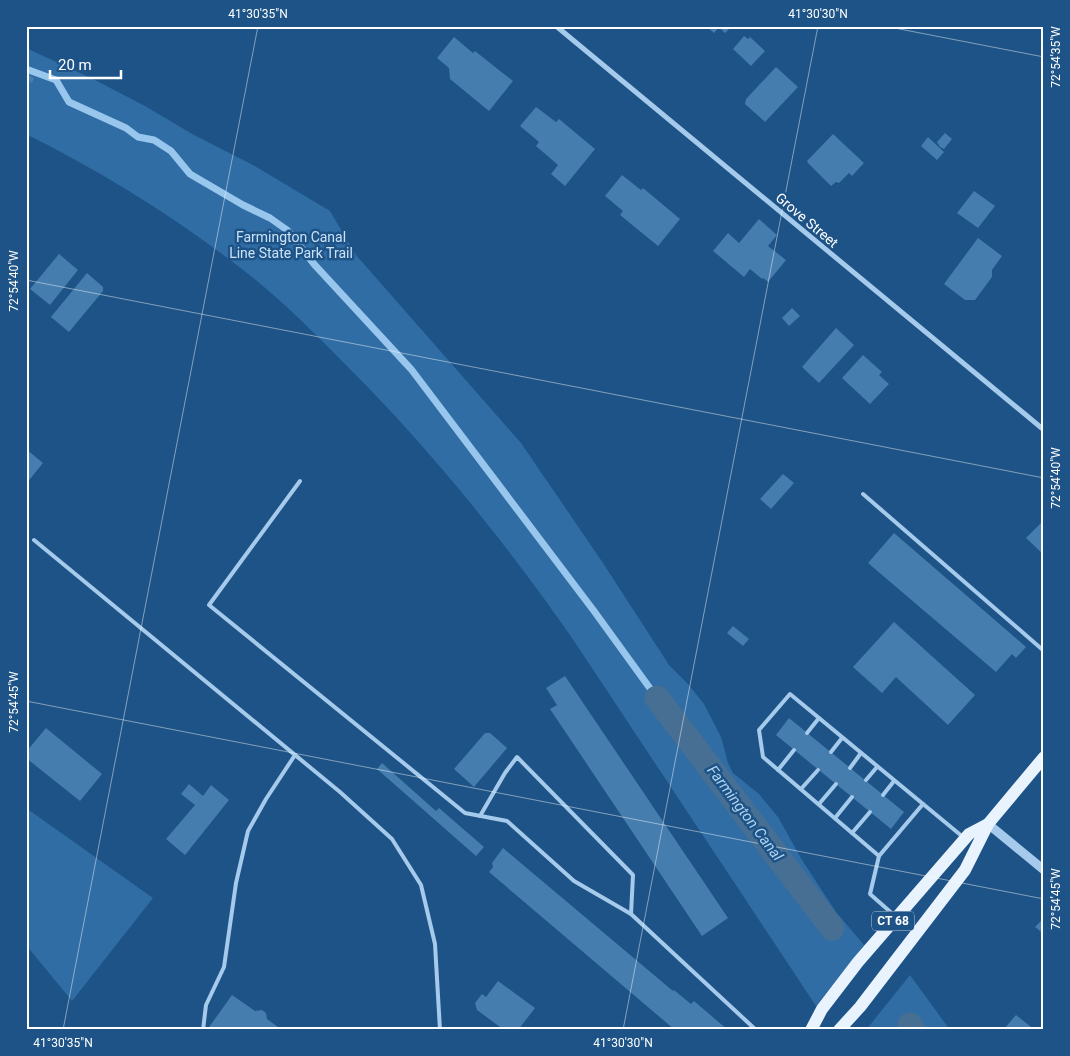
<svg xmlns="http://www.w3.org/2000/svg" width="1070" height="1056" font-family="Roboto,sans-serif">
<style>
.green{fill:#306da4}
.lines{fill:none;stroke-linecap:round;stroke-linejoin:round}
.stream{stroke:#98c6ed;stroke-width:7}
.canal{stroke:#476f94;stroke-width:25}
.building{fill:#457daf}
.service{stroke:#a5caeb;stroke-width:4}
.minor{stroke:#a5caeb;stroke-width:5}
.tertiary{stroke:#a5caeb;stroke-width:9}
.primary{stroke:#e9f3fe;stroke-width:12}
.ticks{fill:none;stroke:#fff;stroke-width:1;stroke-opacity:0.45}
.labels{text-anchor:middle;stroke-width:5;stroke-linejoin:round;paint-order:stroke}
.shield{fill:#1d5386;stroke:#bbcbdb;stroke-width:1}
.shield-label{font-size:12px;font-weight:bold;fill:#fff}
.street-label{font-size:14px;fill:#fff;stroke:#1d5386}
.park-label{font-size:14px;fill:#cae2f8;stroke:#1d5386}
.water-label{font-size:15px;font-style:italic;fill:#b0d4f2;stroke:#1d5386}
.neatline{fill:none;stroke:#fff;stroke-width:2}
.ticks-label{font-size:12px;text-anchor:middle;fill:#fff}
</style>
<rect width="100%" height="100%" fill="#1d5386"/>
<g class="green">
<path d="M26,48L95,80L145,106L194,135L253,165L330,211L356,255L521,443L603,563L669,665L688,684L704,704L721,737L728,763L733,773L759,794L778,817L802,860L836,912L864,945L816,1006L574,641C504,540 427,445 339,358C310,329 280,299 247,273C178,219 104,173 26,134Z"/>
<polygon points="26,808 153,898 72,1001 26,945"/>
<polygon points="910,975 950,1030 866,1030"/>
</g>
<g class="lines">
<polyline class="stream" points="26,69 56,80 69,102 126,128 138,137 154,140 171,151 190,174 243,205 270,218 287,230 314,264 411,369 594,611 657,698"/>
<g class="canal">
<polyline points="657,698 832,928"/>
<polyline points="910,1025 913,1030"/>
</g>
</g>
<g class="building">
<polygon points="706,26 728,26 730,28 725,33 719,27 714,33"/>
<polygon points="744,36 748,39 750,37 765,51 751,66 733,49"/>
<polygon points="454,37 473,53 475,51 513,81 489,111 450,79 449,68 437,58"/>
<polygon points="776,67 798,87 765,122 745,104 746,99"/>
<polygon points="26,74 34,78 32,83 26,80"/>
<polygon points="536,107 556,122 559,119 595,149 565,186 551,174 558,165 536,146 539,142 520,126"/>
<polygon points="945,133 952,139 944,149 940,147 937,142"/>
<polygon points="833,134 864,163 852,176 849,173 839,183 836,182 831,186 808,163 807,161"/>
<polygon points="928,137 944,152 937,160 921,146"/>
<polygon points="622,175 641,190 643,188 680,219 658,246 620,215 623,211 605,196"/>
<polygon points="974,191 995,206 978,228 957,213"/>
<polygon points="759,219 777,235 768,246 786,260 768,282 763,278 762,279 750,269 744,277 713,251 728,233 739,243"/>
<polygon points="978,238 1002,256 992,270 992,277 975,300 965,300 944,284"/>
<polygon points="59,254 78,270 50,305 30,289"/>
<polygon points="87,273 103,287 103,291 69,332 51,317"/>
<polygon points="792,308 800,316 789,326 782,318"/>
<polygon points="836,328 854,345 819,383 802,367"/>
<polygon points="863,355 882,372 879,375 889,384 870,404 842,378"/>
<polygon points="26,449 43,463 26,484"/>
<polygon points="783,474 794,483 771,509 760,499"/>
<polygon points="1044,520 1044,555 1026,538"/>
<polygon points="894,533 1026,647 1016,658 1012,654 996,672 868,563"/>
<polygon points="894,622 975,695 948,725 896,677 882,693 853,667"/>
<polygon points="733,626 749,639 743,646 727,633"/>
<polygon points="565,676 728,918 702,936 550,709 557,705 546,688"/>
<polygon points="789,718 904,812 891,829 776,735"/>
<polygon points="46,728 102,774 80,801 26,758 26,752"/>
<polygon points="485,733 490,733 507,748 474,787 454,769"/>
<polygon points="382,763 436,811 439,808 484,847 476,856 377,769"/>
<polygon points="189,784 203,796 211,785 229,800 185,855 166,839 195,805 181,794"/>
<polygon points="503,848 673,991 674,990 691,1004 694,1001 728,1030 675,1030 489,872 493,867 492,863"/>
<polygon points="1044,918 1044,934 1035,927"/>
<polygon points="498,981 535,1008 518,1030 504,1030 477,1010 475,1003 482,994 486,997"/>
<polygon points="232,995 255,1011 262,1010 266,1013 267,1019 282,1030 207,1030"/>
<polygon points="1016,1015 1035,1030 1001,1030 1002,1027 1004,1029"/>
</g>
<g class="lines">
<g class="service">
<polyline points="300,481 209,605 465,813 507,821 574,881 631,914 756,1030"/>
<polyline points="863,494 1044,651"/>
<polyline points="34,540 340,792 392,839 421,885 435,944 440,1030"/>
<polyline points="807,733 819,718"/>
<polyline points="831,752 842,738"/>
<polyline points="850,768 861,753"/>
<polyline points="778,770 794,750"/>
<polyline points="866,780 877,767"/>
<polyline points="801,789 818,770"/>
<polyline points="883,795 894,781"/>
<polyline points="819,804 836,784"/>
<polyline points="480,816 505,773 517,757 633,875 631,914"/>
<polyline points="835,818 852,797"/>
<polyline points="852,833 870,812"/>
<polyline points="879,856 763,757 759,730 790,694 963,837"/>
<polyline points="895,916 870,894 879,856 923,804"/>
<polyline points="203,1030 206,1005 224,967 236,883 248,831 266,799 295,755"/>
</g>
<polyline class="minor" points="556,26 1044,430"/>
<polyline class="tertiary" points="988,824 1044,870"/>
<g class="primary">
<polyline points="811,1030 822,1009 858,962 969,834 988,824"/>
<polyline points="839,1030 860,1007 965,870 988,824 1044,757"/>
</g>
</g>
<path class="ticks" d="M884,26L1044,57M26,280L1044,478M26,701L1044,899M63,1030L258,26M623,1030L818,26"/>
<g class="labels">
<rect class="shield" x="872" y="911.5" width="42" height="19" rx="4"/>
<g class="shield-label">
<text x="893" y="925">CT 68</text>
</g>
<g class="street-label">
<text transform="translate(807 220) rotate(40)" y="5">Grove Street</text>
</g>
<g class="park-label">
<text x="291" y="242">Farmington Canal<tspan x="291" dy="16">Line State Park Trail</tspan></text>
</g>
<g class="water-label">
<text transform="translate(745 813) rotate(53)" y="5">Farmington Canal</text>
</g>
</g>
<rect width="1070" height="1056" fill="none" stroke="#1d5386" stroke-width="55"/>
<path d="M50 70v8h71v-8" fill="none" stroke="#ffffff" stroke-width="2.5"/>
<text x="58" y="70" font-size="15" fill="#ffffff" stroke="#1d5386" stroke-width="4" paint-order="stroke">20 m</text>
<rect x="28" y="28" width="1014" height="1000" class="neatline"/>
<g class="ticks-label">
<text x="258" y="18">41°30'35"N</text>
<text x="818" y="18">41°30'30"N</text>
<text transform="translate(1056 57) rotate(-90)" y="4">72°54'35"W</text>
<text transform="translate(14 281) rotate(-90)" y="4">72°54'40"W</text>
<text transform="translate(1056 478) rotate(-90)" y="4">72°54'40"W</text>
<text transform="translate(14 702) rotate(-90)" y="4">72°54'45"W</text>
<text transform="translate(1056 899) rotate(-90)" y="4">72°54'45"W</text>
<text x="63" y="1047">41°30'35"N</text>
<text x="623" y="1047">41°30'30"N</text>
</g>
</svg>
